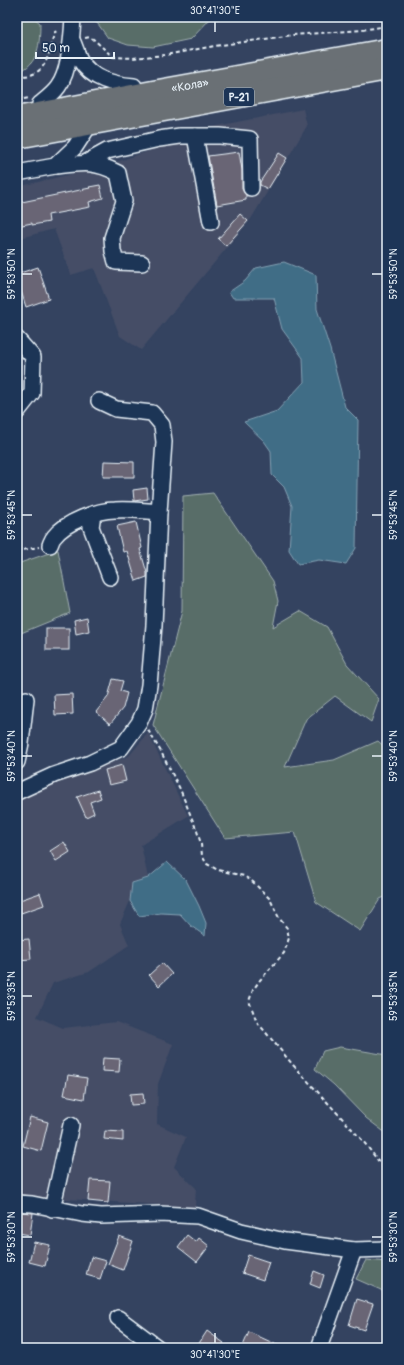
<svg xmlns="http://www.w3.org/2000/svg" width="404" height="1365" font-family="Pangolin,sans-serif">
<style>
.built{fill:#444d66}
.green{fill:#596d68;stroke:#a0afb0}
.water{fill:#416d86;stroke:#84a2b4}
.building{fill:#696575;stroke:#e8f1f8}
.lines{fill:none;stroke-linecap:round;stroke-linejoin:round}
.minor-casing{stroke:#e8f1f8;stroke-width:18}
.highway-casing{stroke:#e8f1f8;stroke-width:25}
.path{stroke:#e8f1f8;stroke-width:2;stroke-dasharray:4 3;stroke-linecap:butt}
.minor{stroke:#1d3557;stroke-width:15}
.highway{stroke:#6a7074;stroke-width:22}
.ticks{fill:none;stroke:#e8f1f8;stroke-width:1.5}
.labels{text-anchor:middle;stroke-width:4;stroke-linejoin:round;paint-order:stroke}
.shield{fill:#1d3557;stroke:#abb9c8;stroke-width:1}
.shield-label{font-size:11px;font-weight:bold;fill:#e8f1f8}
.street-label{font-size:12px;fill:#e8f1f8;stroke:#1d3557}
.neatline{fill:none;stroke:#e8f1f8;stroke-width:1.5}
.ticks-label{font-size:10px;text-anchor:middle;fill:#e8f1f8}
</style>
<rect width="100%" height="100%" fill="#344360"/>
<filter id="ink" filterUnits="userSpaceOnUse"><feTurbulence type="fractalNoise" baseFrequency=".025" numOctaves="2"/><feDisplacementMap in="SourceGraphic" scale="8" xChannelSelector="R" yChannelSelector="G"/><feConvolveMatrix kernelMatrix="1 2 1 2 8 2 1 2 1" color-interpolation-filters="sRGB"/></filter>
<g filter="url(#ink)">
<g class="built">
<polygon points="303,109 307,126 251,219 141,350 120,336 94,268 71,275 54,229 17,239 17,187 105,166 177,141 177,134"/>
<polygon points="148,733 188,816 141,845 148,878 132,883 130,901 120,924 129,945 89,972 53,983 37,1017 63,1028 116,1022 173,1044 158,1084 157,1124 186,1137 174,1167 196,1188 195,1207 17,1196 17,799 129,756"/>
</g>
<g class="green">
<path d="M17,17H33L40,23C40,42 39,66 17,72Z"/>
<polygon points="89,17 212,17 191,39 153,47 128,45 108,38 98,24"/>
<polygon points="213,493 273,581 278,601 273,627 300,611 327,627 347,664 379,699 371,722 335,696 306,719 285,767 334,760 378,741 387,749 387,896 380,899 360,931 316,902 295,832 225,838 153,725 182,611 183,496"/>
<polygon points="58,550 70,613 21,633 17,621 17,564"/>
<polygon points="17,660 22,689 17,727"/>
<polygon points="340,1047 387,1055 387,1134 366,1118 334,1085 315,1069 323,1051"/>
<polygon points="366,1260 387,1262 387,1297 381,1290 356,1279"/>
</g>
<g class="water">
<polygon points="284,262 316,275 317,309 330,349 345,407 358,420 356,548 346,564 319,560 298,564 289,550 292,506 284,487 272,475 271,451 264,441 244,422 277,411 304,382 303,358 282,329 274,298 233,298 229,292 245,281 256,268"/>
<polygon points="167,862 186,880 199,906 206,923 205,936 191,926 180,914 161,913 139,916 130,901 132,883 148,878"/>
</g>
<g class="building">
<polygon points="239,152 242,170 242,189 246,195 246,200 217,205 208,156"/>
<polygon points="279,153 287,158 268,189 260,185 260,182"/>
<polygon points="100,185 103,198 89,202 90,207 48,215 49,222 32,225 32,223 17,226 17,203 90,188 89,187"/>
<polygon points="240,214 248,221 226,246 218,239"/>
<polygon points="38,267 49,299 26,307 17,278 17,274"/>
<polygon points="104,461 134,462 134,477 103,477"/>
<polygon points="147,488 148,499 134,501 133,490"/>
<polygon points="136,522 142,548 140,549 147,573 147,577 136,581 127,551 123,552 117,526"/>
<polygon points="87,617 89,631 76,634 74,620"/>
<rect x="46" y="628" width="23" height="22"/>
<polygon points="113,679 123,681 120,691 127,693 123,708 110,724 96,712 108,697"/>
<polygon points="72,694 73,714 55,715 54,695"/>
<polygon points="122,765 126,781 109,785 105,770"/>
<polygon points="98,790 101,798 90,802 94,813 86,817 77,797"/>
<polygon points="64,842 70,852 56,861 50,851"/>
<polygon points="40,893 44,905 21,913 17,901"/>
<polygon points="29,939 31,959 17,960 17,940"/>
<polygon points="162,963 172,974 159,986 149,975"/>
<polygon points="103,1058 120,1059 119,1072 102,1071"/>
<polygon points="68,1075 87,1078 84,1099 64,1095"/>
<polygon points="143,1093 144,1104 131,1105 130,1094"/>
<polygon points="30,1117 48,1122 41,1151 23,1146"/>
<polygon points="105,1131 123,1132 123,1141 104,1139"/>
<polygon points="90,1180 110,1181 108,1203 88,1201"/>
<polygon points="17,1212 33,1213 30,1235 17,1233"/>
<polygon points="187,1235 196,1242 199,1238 209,1246 197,1262 178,1247"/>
<polygon points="119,1236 133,1241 123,1270 108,1264"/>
<polygon points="34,1242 50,1245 45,1266 29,1262"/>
<polygon points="248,1255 269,1262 263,1280 242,1273"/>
<polygon points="91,1257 106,1261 100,1279 86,1275"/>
<polygon points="314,1271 324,1275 320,1288 310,1284"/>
<polygon points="357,1299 373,1304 364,1330 349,1325"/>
<polygon points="207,1331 224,1343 221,1348 196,1348"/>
<polygon points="249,1332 284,1348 242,1348"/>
</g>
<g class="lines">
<defs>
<g id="minor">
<path d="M72,40C75,46 77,54 80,60C92,80 113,84 134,86"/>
<path d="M40,104C46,99 53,94 58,87C70,71 72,37 73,17"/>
<polyline points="195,136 211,222"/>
<polyline points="87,162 107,151 159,139 180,136 220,136 250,139 251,188"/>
<path d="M55,166C81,163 94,160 118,173L124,201L112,238L113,251L116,262L142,263"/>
<polyline points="17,173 55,166 75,147 90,124"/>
<polyline points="17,339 33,357 32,393 17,412"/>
<polyline points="93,514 91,527 110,577"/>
<path d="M50,545C51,543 52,539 54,537C65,522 98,510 115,510C130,509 144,511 159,512"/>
<polyline points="17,762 21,743 26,699"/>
<polyline points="17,792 54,775 90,763 121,748 139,723 145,709 149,685 154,625 159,512 164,442 162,425 152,413 116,409 99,401"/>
<polyline points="17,1203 32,1204 82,1214 101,1216 160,1214 198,1216 241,1231 285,1241 354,1250 387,1249"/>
<polyline points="52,1209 71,1125"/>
<polyline points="118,1318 158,1348"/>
<polyline points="319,1348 354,1250"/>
</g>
<g id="highway">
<path id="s1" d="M17,118L153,92L387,50"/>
<polyline points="17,137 387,69"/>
</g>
</defs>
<use href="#minor" class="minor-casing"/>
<use href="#highway" class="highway-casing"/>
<g class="path">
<polyline points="85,38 91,37 113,57 133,58 165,55 215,46 293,35 362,30 387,26"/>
<path d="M17,76C22,76 29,76 33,74C50,67 49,46 55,32L59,30"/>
<polyline points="17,100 30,98"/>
<polyline points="17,551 39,547"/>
<polyline points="148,730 160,750 180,789 197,831 201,844 202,856 207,864 218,870 244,876 253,882 270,899 279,918 287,928 289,938 284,953 260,980 253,990 249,1001 257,1022 293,1065 363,1141 387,1172"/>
</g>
<use href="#minor" class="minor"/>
<use href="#highway" class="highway"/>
</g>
</g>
<path class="ticks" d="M215,22V32M22,274H32M372,274H382M22,515H32M372,515H382M22,756H32M372,756H382M22,996H32M372,996H382M22,1237H32M372,1237H382M215,1333V1343"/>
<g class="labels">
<rect class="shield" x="224" y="88" width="30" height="18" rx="3"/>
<g class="shield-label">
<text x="239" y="101">Р-21</text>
</g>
<g class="street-label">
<text dy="4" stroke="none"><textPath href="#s1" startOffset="176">«Кола»</textPath></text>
</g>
</g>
<rect width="404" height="1365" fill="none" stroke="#1d3557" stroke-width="44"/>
<path d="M36 52v6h78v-6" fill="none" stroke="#e8f1f8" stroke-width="2"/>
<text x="42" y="52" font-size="12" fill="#e8f1f8" stroke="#1d3557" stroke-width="3" paint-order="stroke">50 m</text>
<rect x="22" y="22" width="360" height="1321" class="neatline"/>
<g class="ticks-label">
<text x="215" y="14">30°41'30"E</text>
<text transform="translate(11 274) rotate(-90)" y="4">59°53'50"N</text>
<text transform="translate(393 274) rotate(-90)" y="4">59°53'50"N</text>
<text transform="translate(11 515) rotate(-90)" y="4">59°53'45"N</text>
<text transform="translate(393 515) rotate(-90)" y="4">59°53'45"N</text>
<text transform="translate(11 756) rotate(-90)" y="4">59°53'40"N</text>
<text transform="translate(393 756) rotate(-90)" y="4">59°53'40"N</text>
<text transform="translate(11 996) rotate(-90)" y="4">59°53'35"N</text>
<text transform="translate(393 996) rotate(-90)" y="4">59°53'35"N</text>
<text transform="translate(11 1237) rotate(-90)" y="4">59°53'30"N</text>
<text transform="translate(393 1237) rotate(-90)" y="4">59°53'30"N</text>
<text x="215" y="1358">30°41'30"E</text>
</g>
</svg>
